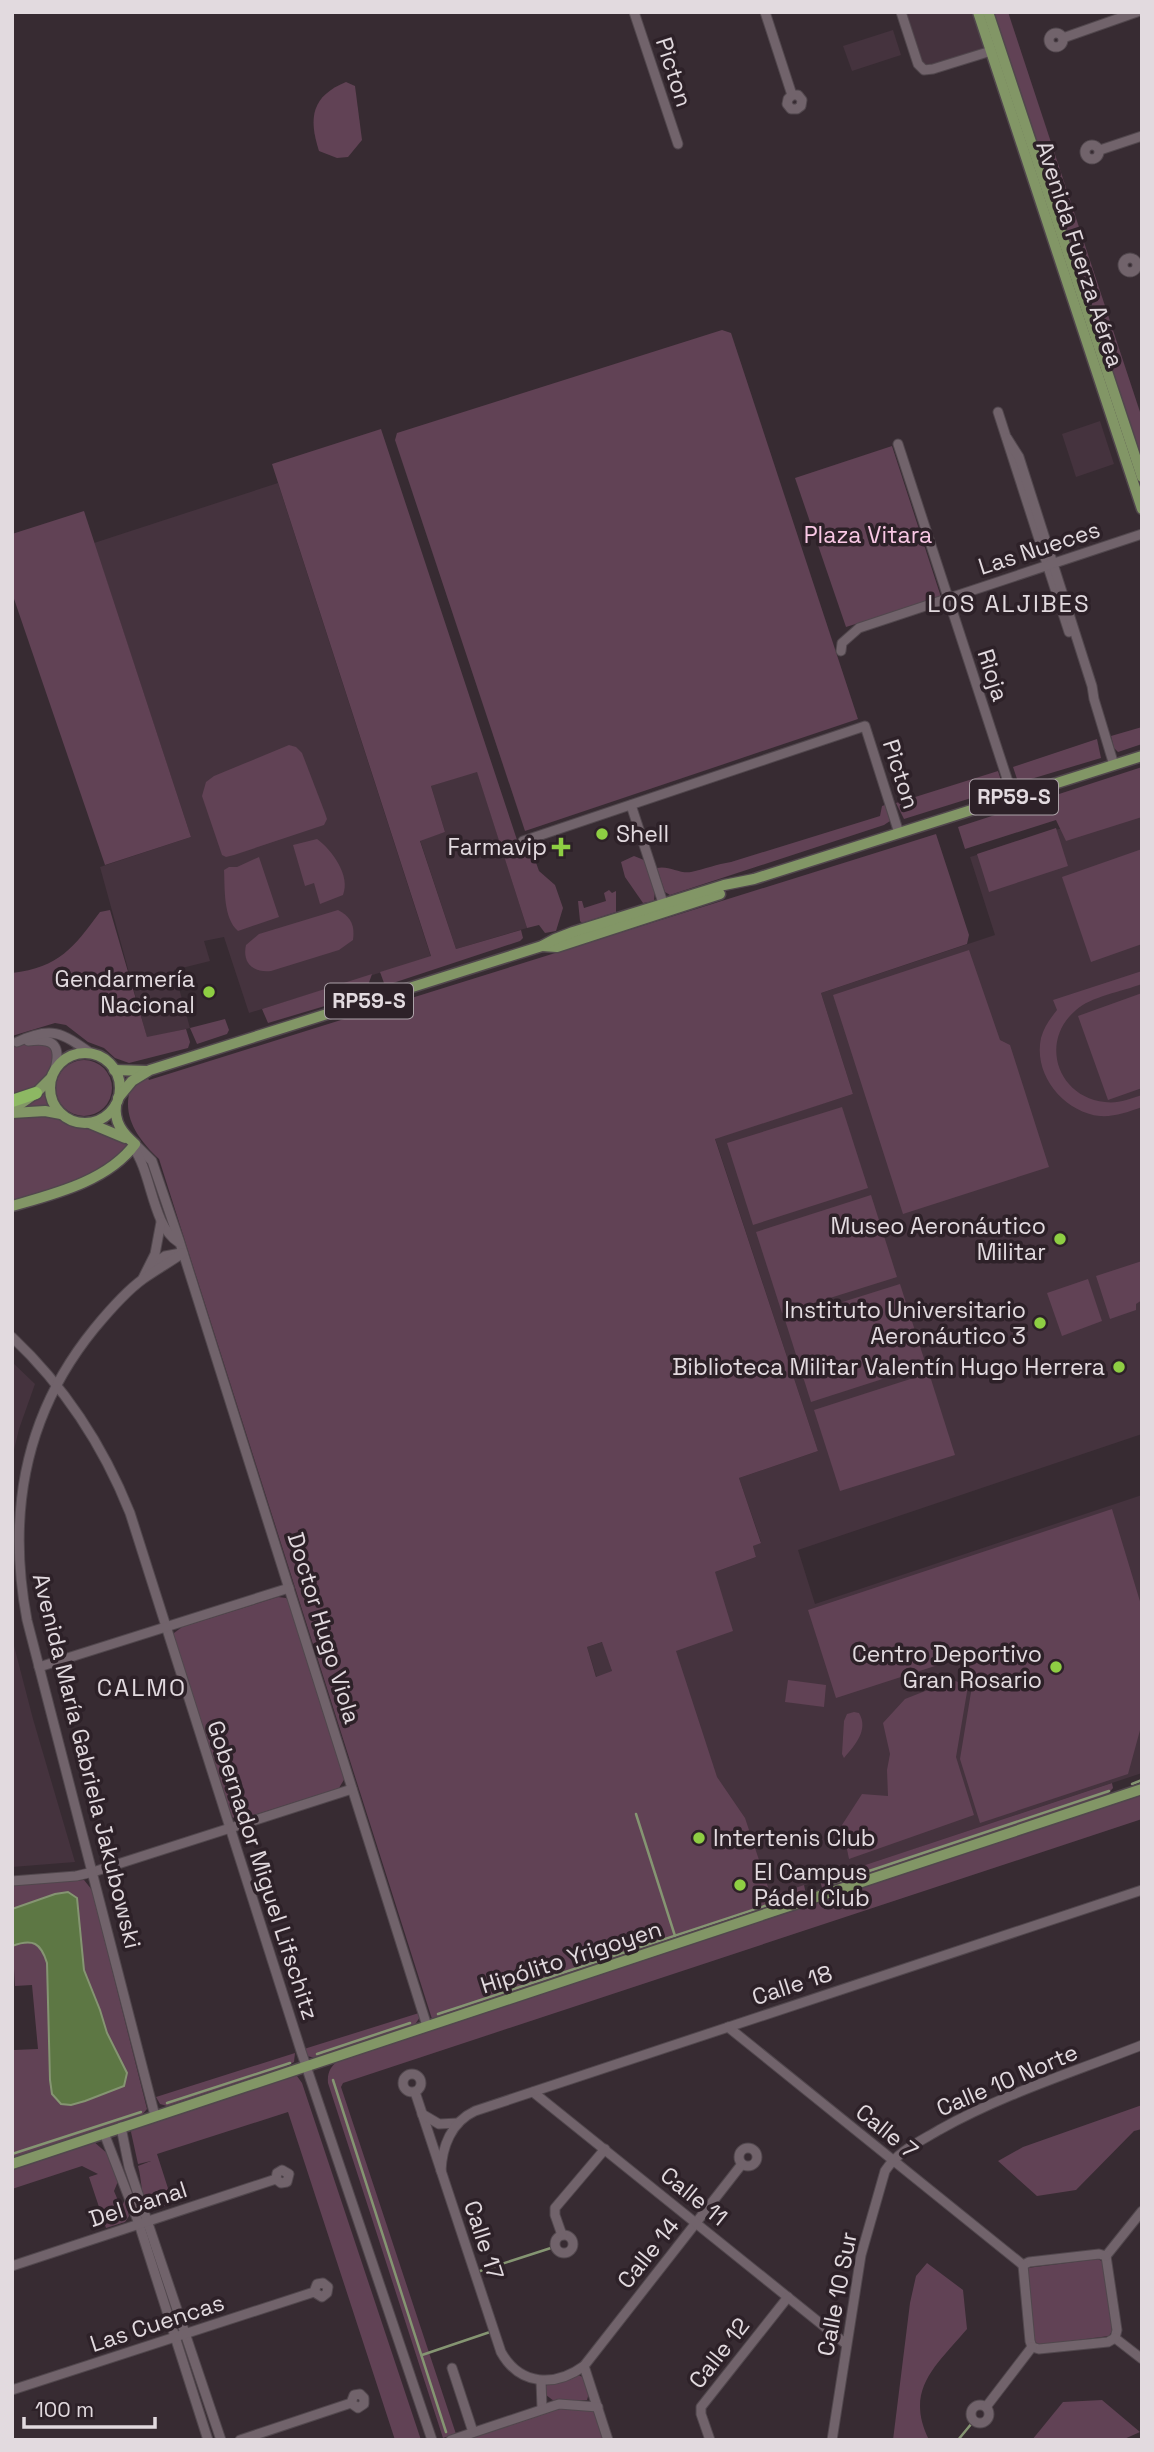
<svg xmlns="http://www.w3.org/2000/svg" width="1154" height="2452" font-family="'Space Grotesk',sans-serif">
<style>
.built{fill:#45333e}
.green{fill:#614255;fill-rule:evenodd}
.water{fill:#5d7744;stroke:#859572;stroke-width:2}
.lines{fill:none;stroke-linecap:round;stroke-linejoin:round}
.stream{stroke:#859572;stroke-width:2.5}
.minor-casing{stroke:#51474d;stroke-width:11}
.major-casing{stroke:#51474d;stroke-width:13}
.highway-casing{stroke:#51474d;stroke-width:15}
.minor{stroke:#71636b;stroke-width:9}
.major{stroke:#829666;stroke-width:10}
.highway{stroke:#8db863;stroke-width:12}
.poi-dot{fill:#8ece43;stroke:#2d2128;stroke-width:2.5}
.labels{text-anchor:middle;stroke-width:7;stroke-linejoin:round;paint-order:stroke}
.shield{fill:#2d2128;stroke:#aca2a8;stroke-width:2}
.shield-label{font-size:21px;font-weight:bold;fill:#e2dadf}
.street-label{font-size:23px;fill:#e2dadf;stroke:#2d2128}
.park-label{font-size:23px;fill:#f9c8e5;stroke:#2d2128}
.poi-label{font-size:23px;fill:#e2dadf;stroke:#2d2128;text-anchor:end}
.neighbourhood-label{font-size:24px;letter-spacing:2px;fill:#e2dadf;stroke:#2d2128}
</style>
<rect width="100%" height="100%" fill="#372b32"/>
<g class="built">
<polygon points="901,12 978,12 991,51 924,70"/>
<polygon points="893,30 901,55 852,71 843,46"/>
<polygon points="1100,421 1114,464 1076,477 1062,434"/>
<polygon points="278,483 431,957 249,1013 224,937 204,941 210,961 174,970 190,1028 147,1038 100,867 191,837 94,543"/>
<polygon points="477,771 527,928 456,949 420,840 445,832 431,786"/>
<polygon points="1142,803 1142,1434 798,1550 815,1604 1142,1495 1142,1773 676,1928 587,1647 603,1642 612,1671 715,1572 756,1557 753,1546 761,1542 739,1478 818,1451 715,1138 853,1094 821,993 995,935 970,857"/>
<polygon points="12,1362 35,1384 19,1429 12,1458"/>
<polygon points="12,1638 33,1719 75,1862 12,1867"/>
</g>
<g class="green">
<polygon points="978,12 1008,12 1142,418 1142,509"/>
<path d="M346,82L355,86L362,140L348,157L337,158L319,151C308,117 312,96 346,82Z"/>
<polygon points="722,330 731,333 858,719 525,831 395,440 397,433"/>
<polygon points="381,429 519,846 529,843 539,871 555,885 563,908 556,931 545,933 539,925 527,928 477,772 431,786 445,832 420,841 456,949 521,930 523,938 520,941 387,985 384,983 380,972 431,956 272,464"/>
<polygon points="892,446 941,597 846,627 795,478"/>
<polygon points="84,511 191,837 105,865 12,593 12,534"/>
<polygon points="1142,727 1142,744 1118,752 1114,748 1111,736"/>
<polygon points="1097,739 1101,758 1021,782 1017,779 1013,767"/>
<polygon points="289,745 296,747 302,753 325,813 327,819 324,825 234,855 226,857 222,855 202,796 206,782 214,776"/>
<polygon points="1142,767 1142,817 1066,841 1056,820 965,849 958,827"/>
<polygon points="998,771 1002,784 1000,789 904,819 896,803"/>
<path d="M885,805L890,821L884,825L670,895L665,892L657,868C668,865 680,874 691,872C705,869 717,864 731,862L880,816L882,806Z"/>
<polygon points="1056,828 1068,866 989,892 977,854"/>
<path d="M936,834L969,935L967,944L821,993L853,1094L715,1139L818,1451L739,1478L761,1543L753,1546L756,1557L715,1572L733,1631L676,1651L717,1777L745,1818L771,1896L804,1885L806,1894L432,2019L159,1159C139,1140 122,1118 130,1090L141,1081L148,1078L149,1080ZM602,1642L612,1671L596,1677L587,1647Z"/>
<path d="M317,839C332,850 351,876 343,895L320,904L314,883L305,886L293,845Z"/>
<polygon points="1142,849 1142,944 1091,962 1062,877"/>
<polygon points="634,856 644,860 655,890 654,901 643,903 625,877 621,862"/>
<path d="M259,857L279,917L238,931C223,918 225,888 224,870L229,867H237Z"/>
<polygon points="609,890 612,893 616,891 616,912 582,923 580,921 578,901 582,901 584,908 606,901 604,893"/>
<path d="M110,910L147,1037L186,1029L190,1042L188,1048L129,1063L115,1058L104,1048L88,1042L66,1025L55,1023L12,1036V973C60,967 73,948 100,912Z"/>
<path d="M338,910C351,917 355,925 353,940L339,950L271,971C253,973 242,963 246,945L259,934Z"/>
<polygon points="969,950 1000,1040 1010,1045 1049,1167 903,1214 833,995"/>
<path d="M1142,971V984C1123,991 1090,997 1076,1010C1039,1041 1057,1097 1105,1102C1117,1104 1130,1099 1142,1095V1107C1128,1112 1114,1117 1100,1116C1064,1112 1033,1075 1041,1038C1044,1027 1050,1019 1057,1010L1053,1000Z"/>
<polygon points="372,974 365,994 268,1023 262,1009"/>
<polygon points="1142,993 1142,1088 1108,1100 1078,1016"/>
<polygon points="225,1019 229,1030 227,1034 197,1044 190,1028"/>
<polygon points="30,1041 55,1048 55,1069 50,1088 55,1107 70,1120 89,1123 133,1147 114,1165 12,1206 12,1043"/>
<circle cx="84" cy="1088" r="28"/>
<polygon points="842,1107 868,1188 753,1225 727,1143"/>
<polygon points="871,1195 897,1277 782,1313 756,1232"/>
<polygon points="1142,1261 1142,1300 1136,1304 1136,1310 1110,1319 1096,1276"/>
<polygon points="1088,1279 1102,1321 1062,1336 1047,1293"/>
<polygon points="900,1284 926,1365 811,1402 785,1320"/>
<polygon points="929,1373 955,1455 840,1491 814,1410"/>
<polygon points="1112,1509 1142,1608 1142,1723 1128,1774 980,1823 960,1759 973,1680 966,1656 836,1698 808,1610"/>
<polygon points="278,1597 286,1598 289,1601 345,1778 339,1788 238,1820 230,1816 174,1642 174,1633 182,1627"/>
<polygon points="788,1680 826,1685 824,1707 785,1702"/>
<polygon points="953,1680 968,1686 956,1757 974,1815 849,1859 842,1825 862,1794 888,1796 887,1770 890,1754 883,1723 905,1699"/>
<path d="M854,1712L859,1713C869,1730 855,1745 844,1758L842,1754L844,1721L847,1714Z"/>
<polygon points="1112,1783 1113,1788 1108,1794 825,1890 822,1888 820,1880"/>
<path d="M1142,1794V1819L343,2083L341,2087L456,2434L443,2438L328,2083C327,2072 331,2066 339,2060Z"/>
<polygon points="84,1880 92,1890 147,2109 141,2116 12,2159 12,2038 14,2050 38,2049 32,1985 15,1986 14,1969 12,1968 12,1885"/>
<polygon points="419,2013 420,2017 414,2026 315,2058 307,2056 304,2049"/>
<polygon points="295,2053 294,2062 285,2067 167,2106 160,2104 156,2097"/>
<path d="M293,2075L297,2076L302,2083L421,2440H395L288,2112L157,2154L173,2204L147,2210C141,2195 142,2181 138,2166L151,2161L138,2164L131,2132L132,2129Z"/>
<polygon points="1142,2105 1142,2129 1134,2131 1076,2190 1037,2196 998,2161 1023,2147"/>
<polygon points="93,2141 109,2155 119,2179 114,2191 119,2203 123,2204 125,2199 129,2216 125,2222 106,2228 89,2177 98,2174 82,2166 12,2189 12,2168"/>
<polygon points="1098,2259 1105,2263 1112,2331 1109,2336 1040,2345 1035,2342 1027,2268"/>
<path d="M927,2263L963,2290L967,2329C936,2366 904,2389 929,2440H893L910,2303L916,2276Z"/>
<polygon points="575,2374 583,2377 589,2393 587,2400 554,2401 546,2395 546,2386 549,2383"/>
<polygon points="1102,2400 1140,2432 1122,2440 1032,2440 1063,2402"/>
<polygon points="598,2407 608,2440 458,2440 542,2408"/>
</g>
<path class="water" d="M68,1892L77,1898L84,1970L100,2010L107,2033L127,2073L124,2086L85,2101L71,2105L61,2104L52,2094L50,2080L47,1963C41,1943 33,1938 12,1946V1909L55,1894Z"/>
<g class="lines">
<g class="stream">
<polyline points="1132,1784 1142,1780"/>
<polyline points="636,1814 675,1936"/>
<polyline points="827,1885 1109,1791"/>
<polyline points="438,2014 801,1894"/>
<polyline points="317,2054 410,2023"/>
<polyline points="333,2080 446,2432"/>
<polyline points="167,2103 290,2063"/>
<polyline points="12,2154 141,2112"/>
<polyline points="477,2272 554,2247"/>
<polyline points="422,2355 490,2332"/>
<polyline points="958,2440 972,2423"/>
</g>
<defs>
<g id="minor">
<polyline points="634,12 678,144"/>
<polyline points="765,12 792,95 798,95 802,100 801,106 797,109 791,109 787,104 788,99 792,95"/>
<polyline points="901,12 918,64 924,70 933,69 991,51"/>
<circle cx="1056" cy="40" r="7"/>
<polyline points="1063,38 1137,12"/>
<circle cx="1092" cy="152" r="7"/>
<polyline points="1100,150 1142,136"/>
<circle cx="1130" cy="265" r="7"/>
<polyline points="998,412 1069,632"/>
<polyline points="1007,438 1019,457 1092,686 1094,699 1114,765"/>
<polyline points="898,444 1013,797"/>
<polyline points="841,651 842,643 859,628 1142,534"/>
<polyline points="631,805 665,909"/>
<polyline points="523,841 865,726 899,833"/>
<path d="M28,1041C51,1038 62,1043 55,1069"/>
<path d="M17,1042C52,1025 62,1033 92,1054"/>
<polyline points="135,1144 152,1161 180,1243 427,2026"/>
<path d="M133,1147C152,1173 152,1225 178,1242"/>
<polyline points="153,1264 165,1256 181,1253"/>
<polyline points="143,1278 155,1254 161,1222"/>
<path d="M12,1337C65,1387 103,1445 130,1513L301,2051L432,2440"/>
<polyline points="39,1667 289,1588"/>
<polyline points="12,1881 76,1876 93,1872 352,1789"/>
<polyline points="728,2027 1023,2265"/>
<circle cx="412" cy="2083" r="9"/>
<path d="M415,2092L501,2352C520,2386 555,2387 584,2366L742,2164"/>
<polyline points="533,2092 846,2344"/>
<polyline points="422,2114 439,2124 458,2123"/>
<path d="M155,2116L27,1620C7,1514 25,1414 94,1329C108,1312 125,1292 143,1279C156,1270 170,1262 183,1253"/>
<polyline points="121,2127 129,2167 221,2440"/>
<polyline points="104,2133 139,2224 208,2440"/>
<circle cx="748" cy="2157" r="9"/>
<path d="M441,2171C442,2147 451,2122 475,2111L1142,1890"/>
<circle cx="564" cy="2244" r="9"/>
<polyline points="562,2235 555,2215 555,2208 605,2149"/>
<polyline points="1106,2256 1117,2330 1115,2338"/>
<polyline points="1106,2256 1142,2211"/>
<polyline points="1023,2265 1029,2262 1099,2254 1106,2256"/>
<polyline points="1023,2265 1030,2341 1032,2347"/>
<polyline points="12,2266 276,2179 281,2183 287,2182 289,2174 282,2170 277,2173 276,2179"/>
<polyline points="1115,2338 1142,2359"/>
<polyline points="1032,2347 1039,2349 1108,2342 1115,2338"/>
<polyline points="584,2366 608,2440"/>
<polyline points="452,2368 473,2432"/>
<polyline points="541,2381 542,2408"/>
<polyline points="12,2390 314,2292 322,2297 327,2293 328,2287 323,2283 317,2284 314,2292"/>
<circle cx="980" cy="2414" r="9"/>
<polyline points="986,2407 1032,2347"/>
<polyline points="240,2440 351,2403 358,2408 364,2404 364,2398 360,2394 354,2395 351,2403"/>
<polyline points="451,2440 559,2404 598,2407"/>
<polyline points="710,2440 701,2414 701,2407 788,2297"/>
<path d="M832,2440L861,2255L885,2171C898,2151 919,2142 939,2130C1003,2094 1074,2072 1142,2045"/>
</g>
<g id="major">
<polyline points="978,12 1142,509"/>
<polyline points="988,12 1142,477"/>
<polyline points="542,946 557,947 720,894"/>
<circle cx="85" cy="1088" r="35"/>
<polyline points="114,1070 147,1071"/>
<polyline points="118,1098 132,1081 150,1070 542,946 555,939 573,932 724,885 754,879 1142,756"/>
<polyline points="12,1110 36,1093 51,1078"/>
<polyline points="12,1113 45,1111 61,1114"/>
<polyline points="89,1123 125,1138"/>
<path d="M12,1206C54,1194 108,1181 135,1144C122,1133 114,1122 116,1105"/>
<polyline points="12,2164 1142,1789"/>
</g>
<polyline id="highway" points="12,1101 36,1093"/>
</defs>
<use href="#minor" class="minor-casing"/>
<use href="#major" class="major-casing"/>
<use href="#highway" class="highway-casing"/>
<use href="#minor" class="minor"/>
<use href="#major" class="major"/>
<use href="#highway" class="highway"/>
</g>
<g class="poi-dot">
<circle cx="602" cy="834" r="7"/>
<path d="M557.5 836.5h7v7h7v7h-7v7h-7v-7h-7v-7h7z"/>
<circle cx="209" cy="992" r="7"/>
<circle cx="1060" cy="1239" r="7"/>
<circle cx="1040" cy="1323" r="7"/>
<circle cx="1119" cy="1367" r="7"/>
<circle cx="1056" cy="1667" r="7"/>
<circle cx="699" cy="1838" r="7"/>
<circle cx="740" cy="1885" r="7"/>
</g>
<g class="labels">
<g class="shield">
<rect x="970" y="779.5" width="88" height="35" rx="5"/>
<rect x="325" y="983.5" width="88" height="35" rx="5"/>
</g>
<g class="shield-label">
<text x="1014" y="804">RP59-S</text>
<text x="369" y="1008">RP59-S</text>
</g>
<g class="street-label">
<text transform="translate(674 72) rotate(72)" y="8">Picton</text>
<text transform="translate(1080 254) rotate(72)" y="8">Avenida Fuerza Aérea</text>
<text transform="translate(1039 548) rotate(-18)" y="8">Las Nueces</text>
<text transform="translate(993 675) rotate(72)" y="8">Rioja</text>
<text transform="translate(901 774) rotate(72)" y="8">Picton</text>
<text transform="translate(324 1628) rotate(73)" y="8">Doctor Hugo Viola</text>
<text transform="translate(87 1761) rotate(76)" y="8">Avenida María Gabriela Jakubowski</text>
<text transform="translate(263 1870) rotate(72)" y="8">Gobernador Miguel Lifschitz</text>
<text transform="translate(571 1957) rotate(-18)" y="8">Hipólito Yrigoyen</text>
<text transform="translate(792 1985) rotate(-18)" y="8">Calle 18</text>
<text transform="translate(1007 2080) rotate(-23)" y="8">Calle 10 Norte</text>
<text transform="translate(887 2131) rotate(39)" y="8">Calle 7</text>
<text transform="translate(694 2196) rotate(39)" y="8">Calle 11</text>
<text transform="translate(138 2204) rotate(-18)" y="8">Del Canal</text>
<text transform="translate(484 2240) rotate(72)" y="8">Calle 17</text>
<text transform="translate(648 2253) rotate(-51)" y="8">Calle 14</text>
<text transform="translate(837 2294) rotate(-79)" y="8">Calle 10 Sur</text>
<text transform="translate(157 2323) rotate(-18)" y="8">Las Cuencas</text>
<text transform="translate(719 2353) rotate(-52)" y="8">Calle 12</text>
</g>
<g class="park-label">
<text x="868" y="543">Plaza Vitara</text>
</g>
<g class="poi-label">
<text x="616" y="842" text-anchor="start">Shell</text>
<text x="547" y="855">Farmavip</text>
<text x="195" y="987">Gendarmería<tspan x="195" dy="26">Nacional</tspan></text>
<text x="1046" y="1234">Museo Aeronáutico<tspan x="1046" dy="26">Militar</tspan></text>
<text x="1026" y="1318">Instituto Universitario<tspan x="1026" dy="26">Aeronáutico 3</tspan></text>
<text x="1105" y="1375">Biblioteca Militar Valentín Hugo Herrera</text>
<text x="1042" y="1662">Centro Deportivo<tspan x="1042" dy="26">Gran Rosario</tspan></text>
<text x="713" y="1846" text-anchor="start">Intertenis Club</text>
<text x="754" y="1880" text-anchor="start">El Campus<tspan x="754" dy="26">Pádel Club</tspan></text>
</g>
<g class="neighbourhood-label">
<text x="1009" y="612">LOS ALJIBES</text>
<text x="142" y="1696">CALMO</text>
</g>
</g>
<rect width="1154" height="2452" fill="none" stroke="#e2dadf" stroke-width="28"/>
<path d="M24 2417v10h131v-10" fill="none" stroke="#e2dadf" stroke-width="3.5"/>
<text x="35" y="2417" font-size="21" fill="#e2dadf" stroke="#2d2128" stroke-width="5" paint-order="stroke">100 m</text>
</svg>
